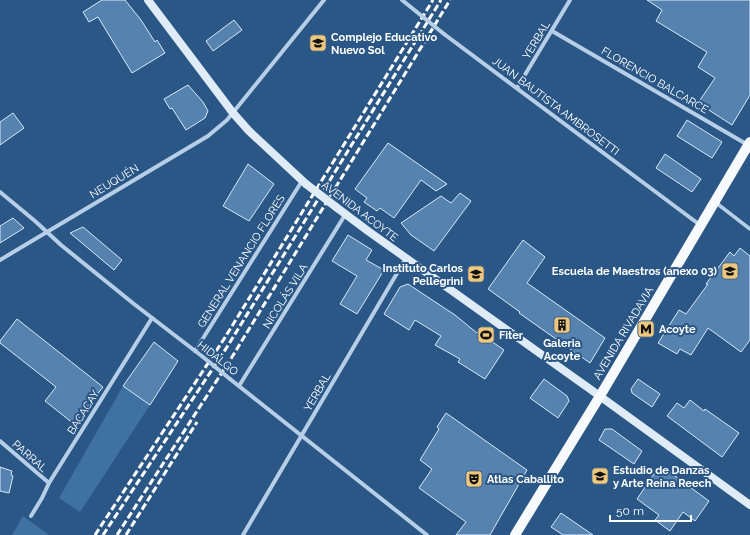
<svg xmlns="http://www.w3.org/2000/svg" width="750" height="535" font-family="Raleway,sans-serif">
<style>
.green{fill:#3f71a2}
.building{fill:#5682af;stroke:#d9e8f6}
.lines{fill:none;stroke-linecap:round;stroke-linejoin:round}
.pedestrian{stroke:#b6cfe7;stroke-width:3.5}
.minor{stroke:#b6cfe7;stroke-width:4}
.secondary{stroke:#dfebf7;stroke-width:8}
.primary{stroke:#f7fafe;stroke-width:10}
.rail{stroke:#fff;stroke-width:3;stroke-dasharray:7 3;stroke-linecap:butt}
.minor-bridge{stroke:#b6cfe7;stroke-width:4}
.secondary-bridge{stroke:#dfebf7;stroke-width:8}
.labels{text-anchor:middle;stroke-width:4;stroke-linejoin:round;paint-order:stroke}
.poi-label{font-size:11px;font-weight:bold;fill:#fff;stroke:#2a5786;text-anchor:start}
.street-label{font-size:11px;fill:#fff;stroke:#2a5786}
</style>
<rect width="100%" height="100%" fill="#2a5786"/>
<g class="green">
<polygon points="123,386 150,405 80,512 59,498"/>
<polygon points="23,516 49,535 12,535"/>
</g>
<g class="building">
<polygon points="102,0 125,0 141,20 155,42 157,40 165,53 132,73 98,17 89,22 83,12"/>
<polygon points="647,0 750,0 750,95 732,125 698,103 715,78 698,67 707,52 656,21 662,10"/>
<polygon points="234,20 242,30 213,51 206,41"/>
<polygon points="188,85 203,102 208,111 205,118 186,130 172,108 170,109 164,99"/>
<polygon points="13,113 24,128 0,145 0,122"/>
<polygon points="687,120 722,142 712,158 677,136"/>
<polygon points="388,143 447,184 436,191 421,180 394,218 380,208 377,211 364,202 367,198 355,189"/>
<polygon points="665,154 701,179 692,192 656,168"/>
<polygon points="248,164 274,184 249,221 223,206"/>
<polygon points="460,193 471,201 434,251 411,235 401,223 441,196 451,203"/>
<polygon points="13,218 24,228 0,243 0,226"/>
<polygon points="83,227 122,260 114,270 70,233"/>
<polygon points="348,235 372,250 366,260 384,270 357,314 340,304 357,276 332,261"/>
<polygon points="523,240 545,257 527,283 605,338 590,363 519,313 520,312 488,289"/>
<polygon points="740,248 750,256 750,340 741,352 708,328 691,355 680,349 677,354 658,343 679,310 686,314 708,284 706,284 730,252 734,256"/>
<polygon points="408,284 455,315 477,333 478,332 504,350 485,379 458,362 460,359 435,345 441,336 415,320 409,330 384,314 400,287"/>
<polygon points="17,319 103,387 74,424 45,401 56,387 0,343 0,341"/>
<polygon points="154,342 178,361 150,405 123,386"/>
<polygon points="544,379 567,396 569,401 558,418 530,398"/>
<polygon points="638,379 660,394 652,407 632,393 631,389"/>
<polygon points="690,400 704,411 705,409 739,433 722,457 667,416 677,403 684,408"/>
<polygon points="446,413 527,470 490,535 456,535 466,522 419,488 432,469 420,460 439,429 437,427"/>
<polygon points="605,429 612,429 642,451 634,464 599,440"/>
<polygon points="660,465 709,501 695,521 683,512 670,531 655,520 659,515 637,499"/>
<polygon points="0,467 12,471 11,475 13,476 9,493 0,491"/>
<polygon points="561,513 593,535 563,535 551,527"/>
</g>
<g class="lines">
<polyline class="pedestrian" points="715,202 750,229"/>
<g class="minor">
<polyline points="552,31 748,145"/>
<polyline points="444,34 700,225"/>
<polyline points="517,88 570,0"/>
<polyline points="0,192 35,221 61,245 134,304 203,357"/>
<polyline points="0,260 208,136 227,120 324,0"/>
<polyline points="195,351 302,181"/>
<polyline points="230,379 427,535"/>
<polyline points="239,386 345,215"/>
<polyline points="0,441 49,483"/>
<polyline points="31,516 42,498 49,483 152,318"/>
<polyline points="243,535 406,258"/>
</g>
<g class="secondary">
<polyline points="148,0 233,113 249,131 306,184"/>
<polyline points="336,207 368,231 590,389 750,505"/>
</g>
<polyline class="primary" points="515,535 600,396 750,142"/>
<g class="rail">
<polyline points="95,535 224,339 433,0"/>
<polyline points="103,535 227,347 441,0"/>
<polyline points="117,535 232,357 450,0"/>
<polyline points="126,535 197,422"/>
</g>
<g class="minor-bridge">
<polyline points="402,0 444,34"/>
<polyline points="203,357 230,379"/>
</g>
<polyline class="secondary-bridge" points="306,184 336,207"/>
</g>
<defs>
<symbol id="school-square" viewBox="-11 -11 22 22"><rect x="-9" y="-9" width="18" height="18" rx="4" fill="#eec77e" stroke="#2a5786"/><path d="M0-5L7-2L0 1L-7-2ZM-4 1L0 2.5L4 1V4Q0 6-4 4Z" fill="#111"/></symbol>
<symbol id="university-square" viewBox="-11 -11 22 22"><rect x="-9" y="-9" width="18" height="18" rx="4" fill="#eec77e" stroke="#2a5786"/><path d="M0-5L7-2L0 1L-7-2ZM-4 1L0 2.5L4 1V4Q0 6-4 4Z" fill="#111"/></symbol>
<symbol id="building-square" viewBox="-11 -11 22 22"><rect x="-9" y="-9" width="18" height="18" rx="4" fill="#eec77e" stroke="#2a5786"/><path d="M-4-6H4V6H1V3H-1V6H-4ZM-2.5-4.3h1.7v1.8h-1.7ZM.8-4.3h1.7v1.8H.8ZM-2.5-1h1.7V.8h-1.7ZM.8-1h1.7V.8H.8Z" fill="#111"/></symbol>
<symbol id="metro-square" viewBox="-11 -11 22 22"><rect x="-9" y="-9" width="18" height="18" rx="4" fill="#eec77e" stroke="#2a5786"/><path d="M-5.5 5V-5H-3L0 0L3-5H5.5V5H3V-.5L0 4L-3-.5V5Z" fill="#111"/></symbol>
<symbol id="stadium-square" viewBox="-11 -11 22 22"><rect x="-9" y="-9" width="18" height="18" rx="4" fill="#eec77e" stroke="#2a5786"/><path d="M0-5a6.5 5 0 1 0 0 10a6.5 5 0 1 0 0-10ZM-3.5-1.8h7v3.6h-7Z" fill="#111"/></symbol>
<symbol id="theatre-square" viewBox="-11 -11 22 22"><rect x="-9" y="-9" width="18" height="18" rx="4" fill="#eec77e" stroke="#2a5786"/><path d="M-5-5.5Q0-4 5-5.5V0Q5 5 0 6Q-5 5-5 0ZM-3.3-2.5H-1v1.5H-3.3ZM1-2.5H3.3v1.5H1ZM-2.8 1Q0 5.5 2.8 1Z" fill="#111"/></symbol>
</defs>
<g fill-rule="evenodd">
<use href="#school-square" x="308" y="33" width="20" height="20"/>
<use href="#university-square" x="720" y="261" width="20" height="20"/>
<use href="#school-square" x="466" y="264" width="20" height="20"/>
<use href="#building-square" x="552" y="315" width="20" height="20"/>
<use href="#metro-square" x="636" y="319" width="20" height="20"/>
<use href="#stadium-square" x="476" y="325" width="20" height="20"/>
<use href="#university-square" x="590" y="466" width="20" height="20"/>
<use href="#theatre-square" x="464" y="469" width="20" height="20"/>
</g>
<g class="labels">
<g class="poi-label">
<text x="331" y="41">Complejo Educativo<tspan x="331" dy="13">Nuevo Sol</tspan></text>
<text x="463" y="272" text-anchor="end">Instituto Carlos<tspan x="463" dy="13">Pellegrini</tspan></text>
<text x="717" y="275" text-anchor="end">Escuela de Maestros (anexo 03)</text>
<text x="659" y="333">Acoyte</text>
<text x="499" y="339">Fiter</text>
<text x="562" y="347" text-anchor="middle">Galeria<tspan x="562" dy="13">Acoyte</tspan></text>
<text x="613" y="474">Estudio de Danzas<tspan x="613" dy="13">y Arte Reina Reech</tspan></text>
<text x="487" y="483">Atlas Caballito</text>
</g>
<g class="street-label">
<text transform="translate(536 40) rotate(-59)" y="4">YERBAL</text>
<text transform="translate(655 80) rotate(30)" y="4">FLORENCIO BALCARCE</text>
<text transform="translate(556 106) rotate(37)" y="4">JUAN BAUTISTA AMBROSETTI</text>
<text transform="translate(114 181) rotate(-31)" y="4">NEUQUÉN</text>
<text transform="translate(360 211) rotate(37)" y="4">AVENIDA ACOYTE</text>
<text transform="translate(241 261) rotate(-58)" y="4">GENERAL VENANCIO FLORES</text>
<text transform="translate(285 296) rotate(-58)" y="4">NICOLÁS VILA</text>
<text transform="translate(623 333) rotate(-59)" y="4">AVENIDA RIVADAVIA</text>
<text transform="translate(218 358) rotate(38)" y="4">HIDALGO</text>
<text transform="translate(317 392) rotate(-60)" y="4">YERBAL</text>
<text transform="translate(83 412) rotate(-58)" y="4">BACACAY</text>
<text transform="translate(30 456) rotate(41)" y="4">PARRAL</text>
</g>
</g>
<path d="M610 515v6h81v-6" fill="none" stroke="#ffffff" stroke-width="2"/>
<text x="616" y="515" font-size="12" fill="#ffffff" stroke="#2a5786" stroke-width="3" paint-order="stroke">50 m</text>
</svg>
